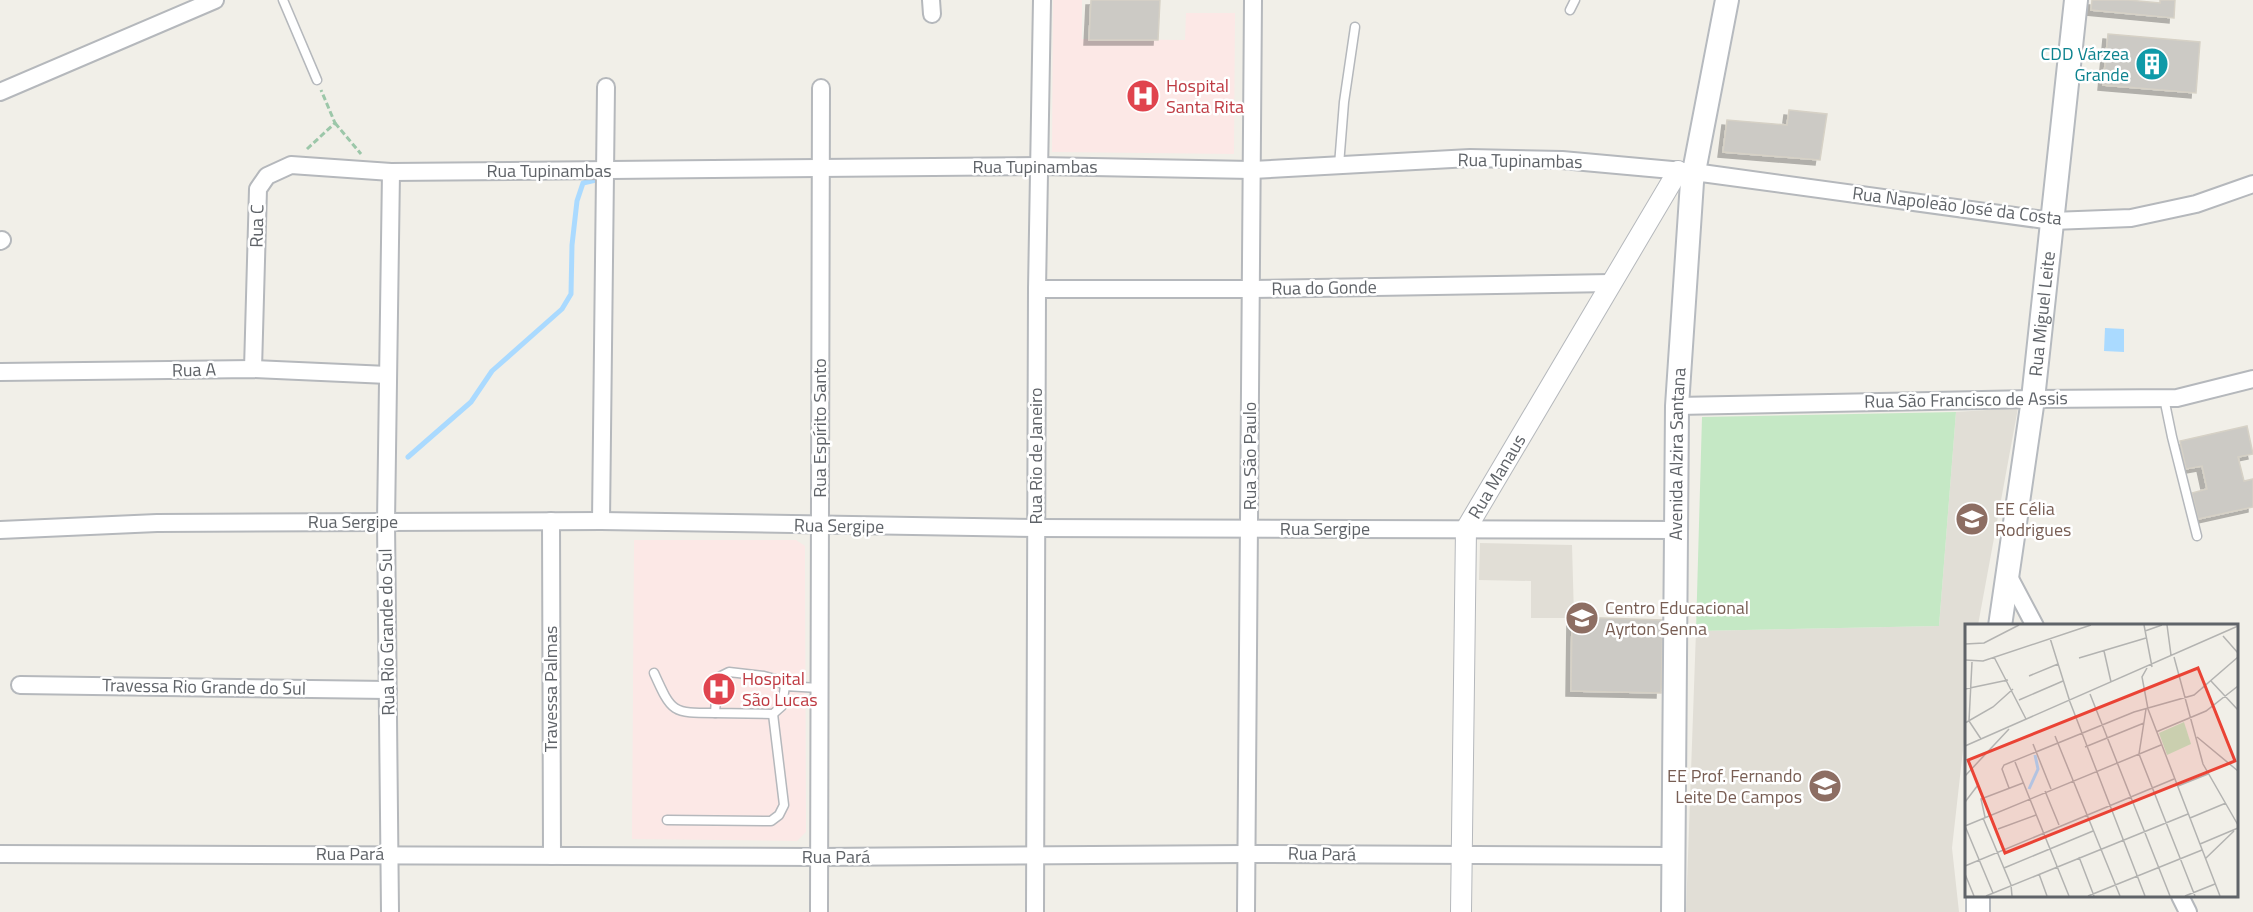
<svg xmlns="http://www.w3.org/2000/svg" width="2253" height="912" font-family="'Titillium Web',sans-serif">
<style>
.education{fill:#e1ded6}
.medical{fill:#fce8e6}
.green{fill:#c5e8c5}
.water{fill:#aadaff}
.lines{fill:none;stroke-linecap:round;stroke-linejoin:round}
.stream{stroke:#aadaff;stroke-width:5}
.building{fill:#cccac5;stroke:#d6d1c6;stroke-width:1.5;filter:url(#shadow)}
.service-casing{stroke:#b5b8bc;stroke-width:11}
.minor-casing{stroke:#b5b8bc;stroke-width:20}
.tertiary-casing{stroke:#b5b8bc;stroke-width:22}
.secondary-casing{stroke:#b6babf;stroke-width:26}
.path{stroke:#9cc7a9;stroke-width:3;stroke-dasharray:6 3;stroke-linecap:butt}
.service{stroke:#fff;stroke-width:8}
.minor{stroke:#fff;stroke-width:16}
.tertiary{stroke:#fff;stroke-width:20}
.secondary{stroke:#fff;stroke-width:22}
.labels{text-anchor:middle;stroke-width:5;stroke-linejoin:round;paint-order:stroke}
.culture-label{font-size:18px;fill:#0d838f;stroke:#fff;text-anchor:end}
.health-label{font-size:18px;fill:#be3a42;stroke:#fff;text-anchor:start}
.street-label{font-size:18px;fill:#5f6368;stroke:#fff}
.education-label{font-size:18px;fill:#785e54;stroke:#fff;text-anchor:start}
.inset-river{fill:none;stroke:#aadaff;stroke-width:3}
.inset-road{fill:none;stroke:#b3b3b1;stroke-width:1.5}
.view{fill:#ea4335;fill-opacity:0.15;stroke:#ea4335;stroke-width:3}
.inset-edge{fill:none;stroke:#5f6368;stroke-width:3}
</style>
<defs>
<filter id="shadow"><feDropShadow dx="-5" dy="5" stdDeviation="0" flood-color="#0004"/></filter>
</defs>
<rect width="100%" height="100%" fill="#f1efe8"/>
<g class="education">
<polygon points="2018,408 1978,625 1966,626 1966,723 1952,848 1959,912 1686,912 1696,631 1939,626 1956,412"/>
<polygon points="1480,543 1572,545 1574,617 1663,620 1661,693 1571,691 1572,618 1531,618 1531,581 1479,580"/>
</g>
<g class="medical">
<polygon points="1053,0 1082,0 1082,39 1185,40 1186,13 1235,13 1234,154 1052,152"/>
<polygon points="634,540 796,540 805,546 806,832 797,841 632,839"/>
</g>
<polygon class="green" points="1956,412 1939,626 1696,631 1702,417"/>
<polygon class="water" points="2105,328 2124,329 2124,352 2104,351"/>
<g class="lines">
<polyline class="stream" points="408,457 471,402 492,371 562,309 571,294 572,245 577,201 583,183 596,180"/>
</g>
<g class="building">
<polygon points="1091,0 1160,0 1158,40 1089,40"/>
<polygon points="2092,0 2128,0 2160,3 2160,0 2175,0 2174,18 2091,10"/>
<polygon points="2108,34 2200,42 2196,93 2103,85"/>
<polygon points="1789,110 1827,114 1820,160 1723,152 1727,120 1787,125"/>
<polygon points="2247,426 2253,454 2238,457 2244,481 2253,479 2253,507 2198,519 2192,493 2207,489 2202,466 2186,469 2180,441"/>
<polygon points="1572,617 1663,620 1661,693 1571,691"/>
</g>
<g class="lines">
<defs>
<g id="service">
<polyline points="283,0 317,80"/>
<polyline points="1570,10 1575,0"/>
<polyline points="1339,165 1344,102 1355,27"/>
<polyline points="2164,398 2172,437 2197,536"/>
<path d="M654,673C672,713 672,713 715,713"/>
<polyline points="785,686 782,706 773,714 715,713 717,685 721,676 729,672 764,676 775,679 785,686 819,688"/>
<polyline points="667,820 771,821 779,815 784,805 773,714"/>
</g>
<g id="minor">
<polyline points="931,0 932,14"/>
<polyline points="0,92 215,0"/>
<polyline points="0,241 2,240"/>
<polyline points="1037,289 1250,289 1611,283"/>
<polyline points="253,369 258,189 267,176 291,165 391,172 1039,166 1252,170 1470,158 1562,160 1694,172 2052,221 2131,218 2196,204 2253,184"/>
<polyline points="0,372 253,369 388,375"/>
<polyline points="1677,406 2033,399 2177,398 2253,379"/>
<polyline points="551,521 552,856"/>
<polyline points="601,521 606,87"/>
<polyline points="0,530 157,523 601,521 1036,528 1677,530"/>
<polyline points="2008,575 2035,626"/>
<polyline points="20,685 388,690"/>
<polyline points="0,854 818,857 1246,854 1672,856"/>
<polyline points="2180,896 2188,912"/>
<polyline points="390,912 386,522 391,172"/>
<polyline points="819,912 821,88"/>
<polyline points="1035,912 1037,289 1042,0"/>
<polyline points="1246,912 1253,0"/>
</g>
<g id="tertiary">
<path id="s1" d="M1461,912L1466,529L1678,171"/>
</g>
<g id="secondary">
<path id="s2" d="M2000,626L2033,399L2076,0"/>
<polyline points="1978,896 1978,912"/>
<path id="s3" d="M1673,912L1677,406L1692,182L1727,0"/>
</g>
</defs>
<use href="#service" class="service-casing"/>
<use href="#minor" class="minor-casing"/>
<use href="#tertiary" class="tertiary-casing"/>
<use href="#secondary" class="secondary-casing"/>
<g class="path">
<polyline points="335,123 361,154"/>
<polyline points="307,149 335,123 321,90"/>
</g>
<use href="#service" class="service"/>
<use href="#minor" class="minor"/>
<use href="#tertiary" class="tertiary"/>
<use href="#secondary" class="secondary"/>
</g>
<defs>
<symbol id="building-disc" viewBox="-11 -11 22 22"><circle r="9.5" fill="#0f9aa8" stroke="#fff"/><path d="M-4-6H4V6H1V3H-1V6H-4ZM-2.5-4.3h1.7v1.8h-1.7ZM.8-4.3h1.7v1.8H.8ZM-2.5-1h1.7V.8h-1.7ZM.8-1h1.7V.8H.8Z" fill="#fff"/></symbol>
<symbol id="hospital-disc" viewBox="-11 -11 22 22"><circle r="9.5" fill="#e0444e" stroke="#fff"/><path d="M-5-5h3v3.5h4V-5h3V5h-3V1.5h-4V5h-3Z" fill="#fff"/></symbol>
<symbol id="school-disc" viewBox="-11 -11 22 22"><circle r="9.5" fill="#8d6e63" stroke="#fff"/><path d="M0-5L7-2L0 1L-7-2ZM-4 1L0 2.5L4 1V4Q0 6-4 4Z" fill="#fff"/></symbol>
</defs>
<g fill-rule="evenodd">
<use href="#building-disc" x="2133" y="45" width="38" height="38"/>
<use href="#hospital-disc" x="1124" y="77" width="38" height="38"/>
<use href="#school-disc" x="1953" y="500" width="38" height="38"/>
<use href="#school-disc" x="1563" y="599" width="38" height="38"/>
<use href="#hospital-disc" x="700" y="670" width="38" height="38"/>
<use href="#school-disc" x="1806" y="767" width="38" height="38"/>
</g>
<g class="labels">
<g class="culture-label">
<text x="2129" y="60">CDD Várzea<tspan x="2129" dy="21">Grande</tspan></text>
</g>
<g class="health-label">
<text x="1166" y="92">Hospital<tspan x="1166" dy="21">Santa Rita</tspan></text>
<text x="742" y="685">Hospital<tspan x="742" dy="21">São Lucas</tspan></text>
</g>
<g class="street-label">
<text transform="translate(1520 161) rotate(1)" y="6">Rua Tupinambas</text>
<text x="1035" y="173">Rua Tupinambas</text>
<text x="549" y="177">Rua Tupinambas</text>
<text transform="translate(1957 206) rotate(7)" y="6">Rua Napoleão José da Costa</text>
<text transform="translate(257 226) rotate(-89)" y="6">Rua C</text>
<text transform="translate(1324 288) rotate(-1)" y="6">Rua do Gonde</text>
<text dy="6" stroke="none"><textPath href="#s2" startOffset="315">Rua Miguel Leite</textPath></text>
<text transform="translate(194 370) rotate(-1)" y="6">Rua A</text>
<text transform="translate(1966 400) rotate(-1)" y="6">Rua São Francisco de Assis</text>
<text transform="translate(820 428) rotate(-90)" y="6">Rua Espírito Santo</text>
<text dy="6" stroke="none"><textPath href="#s3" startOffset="458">Avenida Alzira Santana</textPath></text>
<text transform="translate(1036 456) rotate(-90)" y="6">Rua Rio de Janeiro</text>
<text transform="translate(1250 456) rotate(-90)" y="6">Rua São Paulo</text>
<text dy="6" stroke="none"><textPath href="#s1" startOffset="444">Rua Manaus</textPath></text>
<text x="353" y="528">Rua Sergipe</text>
<text transform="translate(839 526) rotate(1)" y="6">Rua Sergipe</text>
<text x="1325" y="535">Rua Sergipe</text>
<text transform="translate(387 632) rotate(-91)" y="6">Rua Rio Grande do Sul</text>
<text transform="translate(204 687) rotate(1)" y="6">Travessa Rio Grande do Sul</text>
<text transform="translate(551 689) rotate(-90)" y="6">Travessa Palmas</text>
<text x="350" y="860">Rua Pará</text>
<text transform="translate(1322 854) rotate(1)" y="6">Rua Pará</text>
<text x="836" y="863">Rua Pará</text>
</g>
<g class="education-label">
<text x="1995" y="515">EE Célia<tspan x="1995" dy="21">Rodrigues</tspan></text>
<text x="1605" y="614">Centro Educacional<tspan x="1605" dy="21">Ayrton Senna</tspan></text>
<text x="1802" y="782" text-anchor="end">EE Prof. Fernando<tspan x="1802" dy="21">Leite De Campos</tspan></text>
</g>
</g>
<g transform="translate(1965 624)">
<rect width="273" height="273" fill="#f1efe8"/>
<path d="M219,98L226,120L202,131L194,109Z" fill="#c5e8c5"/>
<path class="inset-river" d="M64,165L73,145L70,131"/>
<path class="inset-road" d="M179,1L187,43M202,1L206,31M180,7L197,1M258,12L273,29M85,14L105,78M0,20L19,19L54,1M139,27L146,58M29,33L61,95M209,33L238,140L273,201M114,34L181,14M0,36L18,37L126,1M7,38L4,97L16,115M182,44L177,53L183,85L255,272M64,52L93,40M246,57L273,86M0,65L43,56M125,70L205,272M54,76L98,57M105,78L180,272M181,85L174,130L230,272M0,99L28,83L48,65M191,108L241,87L273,62M90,112L155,272M232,113L273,147M68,120L86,165M0,122L273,2M120,123L179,99M50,138L104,272M0,152L44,105M213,162L243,150M44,164L37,145L39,141L169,88L229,71L273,33M80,167L94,201M0,178L13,161M20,193L16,175L58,159M18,194L46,261L47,272M225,194L261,179M0,202L196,121M0,202L28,269M33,205L71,191M235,220L273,204M114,233L129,272M241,234L269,207M0,242L209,155M39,244L128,207M0,250L9,272M74,250L82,272M21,272L223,190M123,272L237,226M220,272L250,260"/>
<path class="view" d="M233,44L270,137L40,229L3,136Z"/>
<rect width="273" height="273" class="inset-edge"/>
</g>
</svg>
